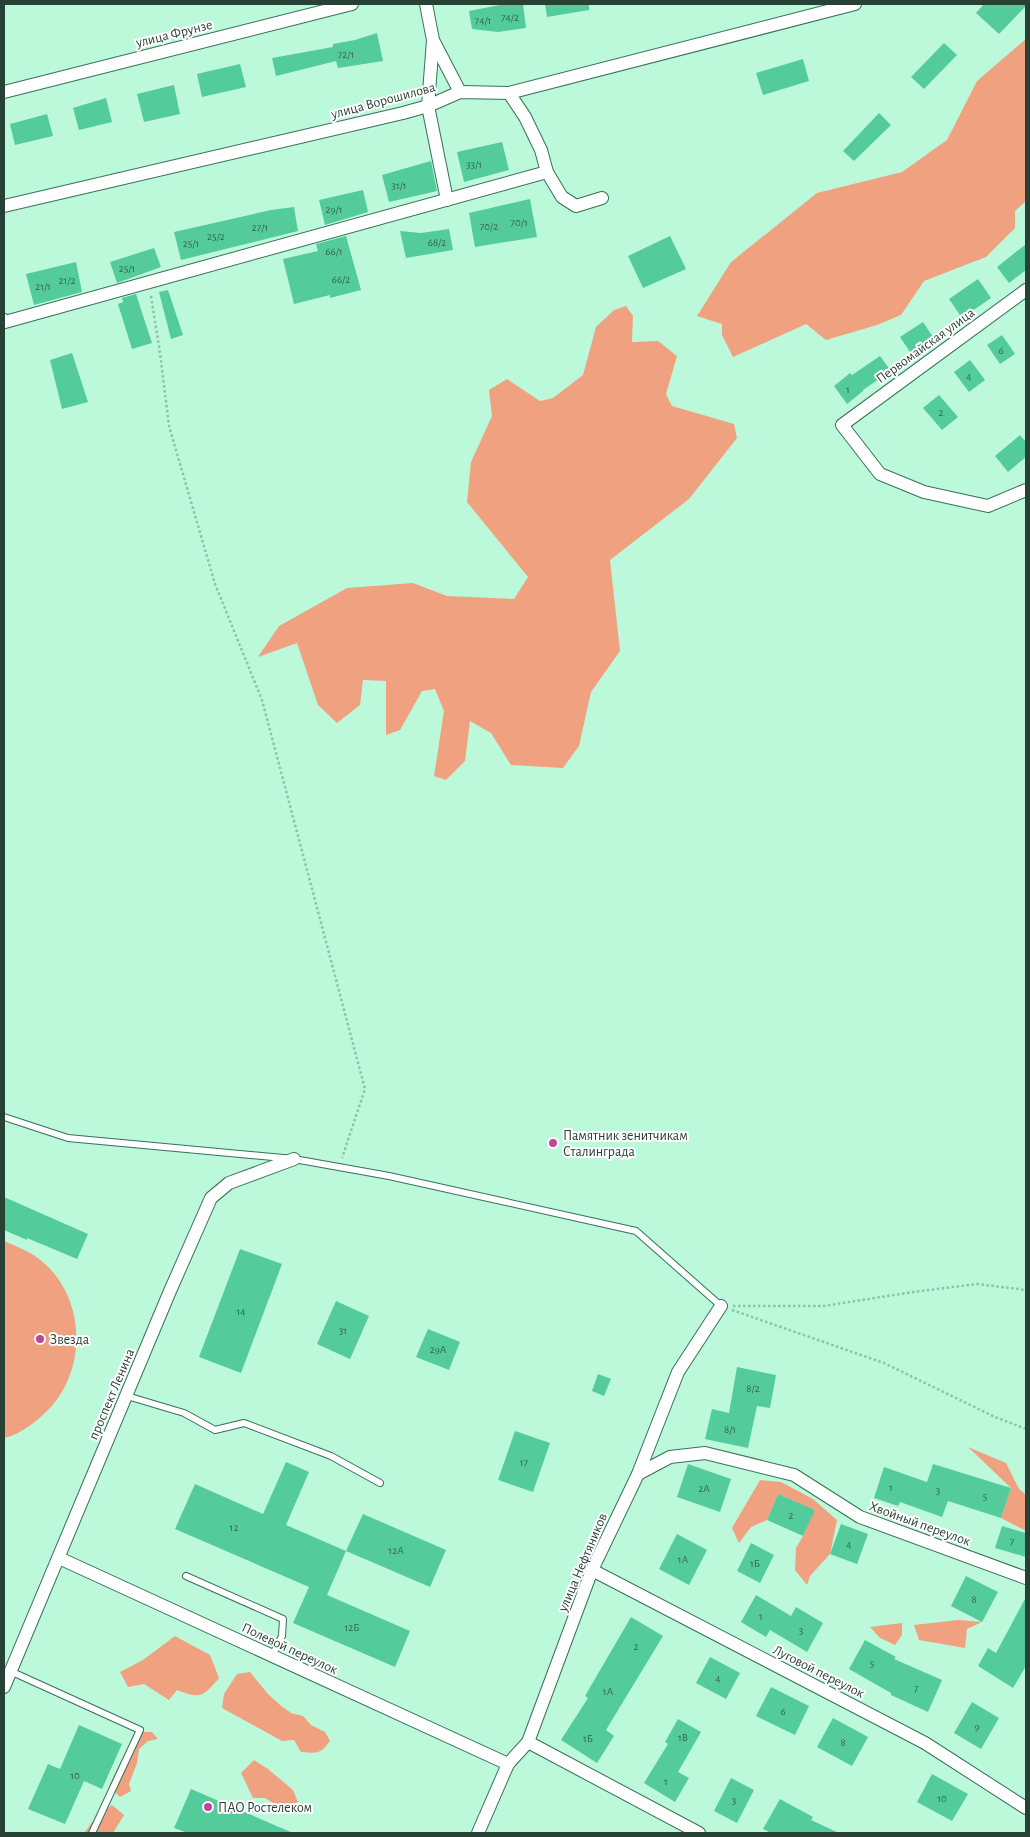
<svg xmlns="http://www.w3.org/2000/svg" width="1030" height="1837" font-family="'Alegreya Sans',sans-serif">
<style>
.green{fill:#efa180}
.building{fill:#54cb9b}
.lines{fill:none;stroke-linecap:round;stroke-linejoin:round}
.service-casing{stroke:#367057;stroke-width:8}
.minor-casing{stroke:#367057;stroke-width:14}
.path{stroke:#8fc0a8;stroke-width:2.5;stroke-dasharray:2.5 2.5;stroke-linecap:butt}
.service{stroke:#fff;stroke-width:6}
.minor{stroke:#fff;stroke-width:12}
.poi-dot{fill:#c14596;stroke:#fff;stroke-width:2}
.labels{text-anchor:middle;stroke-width:4;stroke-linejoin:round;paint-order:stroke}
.number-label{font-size:11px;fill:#33644e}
.street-label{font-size:14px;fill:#284135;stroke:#fff}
.poi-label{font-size:14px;fill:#284135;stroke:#fff;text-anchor:start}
</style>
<rect width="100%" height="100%" fill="#bcf9db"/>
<g class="green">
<polygon points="1026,39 1026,201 1015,211 1015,228 986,257 924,281 901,315 877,325 826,340 806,324 733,357 722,335 722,324 697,316 731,262 817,193 902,172 947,140 977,81"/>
<polygon points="626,306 633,316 632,342 658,341 677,356 666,394 672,406 734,424 737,438 689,499 610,560 620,651 591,692 579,746 563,768 511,765 491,733 470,721 465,761 446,780 434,776 444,711 435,689 422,691 400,730 386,735 386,681 363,680 360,705 337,723 318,705 297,643 258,657 279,626 347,588 413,583 447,596 514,599 528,577 467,502 471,462 492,416 489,390 507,379 540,401 553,398 583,375 596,327 614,310"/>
<path d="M4,1241C18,1247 32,1252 44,1263C86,1300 87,1370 48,1410C36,1422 21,1434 4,1438Z"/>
<polygon points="968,1447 1006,1463 1019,1489 1026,1495 1026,1531 1001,1518 1011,1488"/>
<polygon points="760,1480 781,1482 813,1499 837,1520 830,1554 810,1576 807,1585 795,1570 796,1548 803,1536 814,1510 778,1494 767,1520 751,1527 739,1543 732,1528"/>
<polygon points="958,1620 982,1622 967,1629 965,1648 919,1640 914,1625"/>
<polygon points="902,1623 902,1635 895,1645 880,1638 870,1627"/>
<path d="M175,1636L210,1655L219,1678C203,1697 200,1699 177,1690L169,1700L144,1684L128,1687L120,1672L143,1660Z"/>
<path d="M250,1672L268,1694L280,1705L291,1713L303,1716L311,1725L325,1732L330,1741C320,1755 317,1753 301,1752L294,1740L282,1741L222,1708L224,1694L237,1674Z"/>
<polygon points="135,1732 152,1732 158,1739 148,1741 139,1749 137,1763 129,1784 131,1791 120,1797 109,1786"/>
<polygon points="254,1760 268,1769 293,1790 298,1802 285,1810 265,1798 253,1798 241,1773"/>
<polygon points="112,1805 124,1815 113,1833 84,1833 97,1816"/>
</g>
<g class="building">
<polygon points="505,4 523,4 526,28 498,32 472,29 469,11"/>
<polygon points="545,4 589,4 589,10 547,17"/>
<polygon points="984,4 1026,4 1026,6 999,34 976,13"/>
<polygon points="377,33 383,61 338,68 336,61 276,76 272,58 333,47 333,44 355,40"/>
<polygon points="944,43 957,55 924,89 911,77"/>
<polygon points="803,59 809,81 763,95 756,73"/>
<polygon points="240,64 246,87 202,97 197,74"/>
<polygon points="174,85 180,114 144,122 137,94"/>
<polygon points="106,98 112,122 79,130 73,108"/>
<polygon points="879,113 891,125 854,161 843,151"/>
<polygon points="47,114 53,136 15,145 10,124"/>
<polygon points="502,142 509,170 464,182 457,152"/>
<polygon points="431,161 437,191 389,202 382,175"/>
<polygon points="363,190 368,212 325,225 319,200"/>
<polygon points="530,199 537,237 475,247 469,213"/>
<polygon points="294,207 298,231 181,260 174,232 271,210"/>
<polygon points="449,229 453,250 406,258 400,231 421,233"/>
<polygon points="346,236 361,290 330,298 330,295 294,304 283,259 318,251 316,244"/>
<polygon points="670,236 686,269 643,288 628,256"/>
<polygon points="1026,244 1026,270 1009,283 997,267"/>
<polygon points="154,248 161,267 117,283 110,262"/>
<polygon points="76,262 82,292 34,305 26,274"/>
<polygon points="978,279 991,298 962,318 949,299"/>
<polygon points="168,290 183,335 171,339 159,292"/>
<polygon points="136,294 152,343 132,349 118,304 123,302 122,298"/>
<polygon points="923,322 935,340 912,355 900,337"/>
<polygon points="1002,335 1015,354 1000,364 987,345"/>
<polygon points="72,353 88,402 62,409 50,360"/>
<polygon points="880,356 891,371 863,390 863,391 847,404 834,386 850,373 852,375"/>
<polygon points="970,360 985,380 969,392 954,372"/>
<polygon points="939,395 958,417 942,430 923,408"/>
<polygon points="1020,435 1026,442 1026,457 1008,472 995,456"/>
<polygon points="4,1197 88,1234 77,1259 27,1238 27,1240 4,1230"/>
<polygon points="240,1249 282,1264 241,1373 199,1357"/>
<polygon points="336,1301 369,1316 350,1359 317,1344"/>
<polygon points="428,1329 460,1342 449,1370 416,1357"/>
<polygon points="737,1367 776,1375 770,1408 757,1406 748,1448 705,1439 712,1409 729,1413"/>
<polygon points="598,1374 611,1379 604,1396 592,1391"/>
<polygon points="515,1431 550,1443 533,1492 498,1480"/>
<polygon points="286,1462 309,1472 286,1525 346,1551 327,1595 410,1631 395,1667 293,1623 309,1587 175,1529 195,1484 263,1514"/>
<polygon points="688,1464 731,1479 720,1512 677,1497"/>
<polygon points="933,1464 1011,1488 1001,1518 948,1501 942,1517 900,1502 898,1506 874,1498 884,1467 927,1482"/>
<polygon points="778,1494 815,1510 803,1536 767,1520"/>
<polygon points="363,1514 446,1550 430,1587 346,1551"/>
<polygon points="841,1524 868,1534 857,1564 830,1554"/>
<polygon points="1002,1526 1026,1533 1026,1557 995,1548"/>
<polygon points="677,1534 707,1550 689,1585 659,1569"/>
<polygon points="751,1543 774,1555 760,1583 737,1571"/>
<polygon points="966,1576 998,1592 982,1622 951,1606"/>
<polygon points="756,1595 791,1616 796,1607 823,1623 807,1652 770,1630 766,1637 741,1622"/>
<polygon points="1026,1597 1026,1666 1013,1688 978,1666 988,1648 996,1653"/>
<polygon points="631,1617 663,1636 606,1730 614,1736 597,1763 561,1740 588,1698 585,1696"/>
<polygon points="865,1640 896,1657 894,1659 942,1680 928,1712 891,1695 891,1693 849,1669"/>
<polygon points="710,1657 740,1673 726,1699 696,1683"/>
<polygon points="771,1687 809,1706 795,1735 756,1716"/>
<polygon points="972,1702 999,1718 981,1749 954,1733"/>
<polygon points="833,1718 868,1737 852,1766 817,1747"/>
<polygon points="678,1719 701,1732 678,1772 689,1778 675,1802 644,1783 668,1744 665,1742"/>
<polygon points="79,1725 122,1744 102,1789 84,1781 65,1824 28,1809 48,1764 60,1769"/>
<polygon points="932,1774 968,1794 952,1821 917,1802"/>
<polygon points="731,1778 754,1790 737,1823 714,1811"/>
<polygon points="191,1789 293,1833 188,1833 174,1828"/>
<polygon points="780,1799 813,1817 811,1820 839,1833 771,1833 763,1829"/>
</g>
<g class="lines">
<defs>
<g id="service">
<polyline points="4,1117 68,1138 294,1159 389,1176 636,1231 721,1306"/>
<polyline points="127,1396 184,1413 215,1430 244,1423 331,1456 380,1483"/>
<polyline points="186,1576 283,1619 282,1636 272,1656"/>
<polyline points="10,1671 140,1730 92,1833"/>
</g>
<g id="minor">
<polyline points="426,4 433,40 460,92"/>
<polyline points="433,40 428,106 447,200"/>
<polyline points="4,92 352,4"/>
<polyline points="509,93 525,117 541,150 547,172 562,197 576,206 602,198"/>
<polyline points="4,206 403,113 428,106 460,92 509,93 855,4"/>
<polyline points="1026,290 842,425 880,474 924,492 988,506 1026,490"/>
<polyline points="4,320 5,322 547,172"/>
<polyline points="638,1474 670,1457 705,1453 794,1475 860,1517 1026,1578"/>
<polyline points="59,1558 508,1764"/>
<polyline points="592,1570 925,1743 1026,1808"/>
<polyline points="4,1687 170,1291 211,1198 229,1183 294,1159"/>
<polyline points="528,1742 699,1833"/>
<polyline points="478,1833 508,1764 528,1742 592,1570 638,1474 678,1372 721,1306"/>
</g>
</defs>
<use href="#service" class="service-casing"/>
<use href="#minor" class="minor-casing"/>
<g class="path">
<polyline points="151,296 160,353 169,426 215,584 262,700 365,1089 342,1158"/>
<polyline points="733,1306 824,1306 913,1292 977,1284 1026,1290"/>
<polyline points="732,1310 884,1363 995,1417 1026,1429"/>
</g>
<use href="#service" class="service"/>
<use href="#minor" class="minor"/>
</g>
<g class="poi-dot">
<circle cx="553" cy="1143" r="5"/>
<circle cx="40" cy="1339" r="5"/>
<circle cx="208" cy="1807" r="5"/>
</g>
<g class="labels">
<g class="number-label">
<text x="510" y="21">74/2</text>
<text x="483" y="24">74/1</text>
<text x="346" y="58">72/1</text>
<text x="474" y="168">33/1</text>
<text x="399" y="189">31/1</text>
<text x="334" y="213">29/1</text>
<text x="519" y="226">70/1</text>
<text x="489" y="230">70/2</text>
<text x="260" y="231">27/1</text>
<text x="216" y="240">25/2</text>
<text x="437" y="246">68/2</text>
<text x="191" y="247">25/1</text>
<text x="334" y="255">66/1</text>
<text x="127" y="272">25/1</text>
<text x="341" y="283">66/2</text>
<text x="67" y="284">21/2</text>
<text x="43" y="290">21/1</text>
<text x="1001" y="354">6</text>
<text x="969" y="380">4</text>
<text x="848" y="393">1</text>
<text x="941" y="416">2</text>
<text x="241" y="1315">14</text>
<text x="343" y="1334">31</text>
<text x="438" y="1353">29А</text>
<text x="753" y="1392">8/2</text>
<text x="730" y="1433">8/1</text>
<text x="524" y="1466">17</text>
<text x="891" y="1491">1</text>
<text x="704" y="1492">2А</text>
<text x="938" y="1494">3</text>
<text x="985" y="1500">5</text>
<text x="791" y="1519">2</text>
<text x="234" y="1531">12</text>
<text x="1012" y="1545">7</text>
<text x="849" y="1548">4</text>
<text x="396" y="1554">12А</text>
<text x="683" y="1563">1А</text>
<text x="755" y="1567">1Б</text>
<text x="974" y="1603">8</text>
<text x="761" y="1620">1</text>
<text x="352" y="1631">12Б</text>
<text x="801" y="1634">3</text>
<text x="636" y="1650">2</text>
<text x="872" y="1667">5</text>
<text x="718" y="1682">4</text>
<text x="916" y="1692">7</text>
<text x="608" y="1695">1А</text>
<text x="783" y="1715">6</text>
<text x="977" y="1730">9</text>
<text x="683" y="1741">1В</text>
<text x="588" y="1742">1Б</text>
<text x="843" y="1746">8</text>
<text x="75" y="1779">10</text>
<text x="666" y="1785">1</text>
<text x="942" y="1802">10</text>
<text x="734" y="1804">3</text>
</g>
<g class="street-label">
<text transform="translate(174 33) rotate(-14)" y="5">улица Фрунзе</text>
<text transform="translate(383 100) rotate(-15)" y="5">улица Ворошилова</text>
<text transform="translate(925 345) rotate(-36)" y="5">Первомайская улица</text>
<text transform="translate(111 1394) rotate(-67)" y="5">проспект Ленина</text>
<text transform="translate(920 1523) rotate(20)" y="5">Хвойный переулок</text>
<text transform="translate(582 1562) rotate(-67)" y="5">улица Нефтяников</text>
<text transform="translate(290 1648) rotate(25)" y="5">Полевой переулок</text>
<text transform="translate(819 1671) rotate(27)" y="5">Луговой переулок</text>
</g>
<g class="poi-label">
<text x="563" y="1140">Памятник зенитчикам<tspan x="563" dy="16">Сталинграда</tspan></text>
<text x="50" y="1344">Звезда</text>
<text x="218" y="1812">ПАО Ростелеком</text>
</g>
</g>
<rect width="1030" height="1837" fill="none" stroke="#284135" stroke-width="10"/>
</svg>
